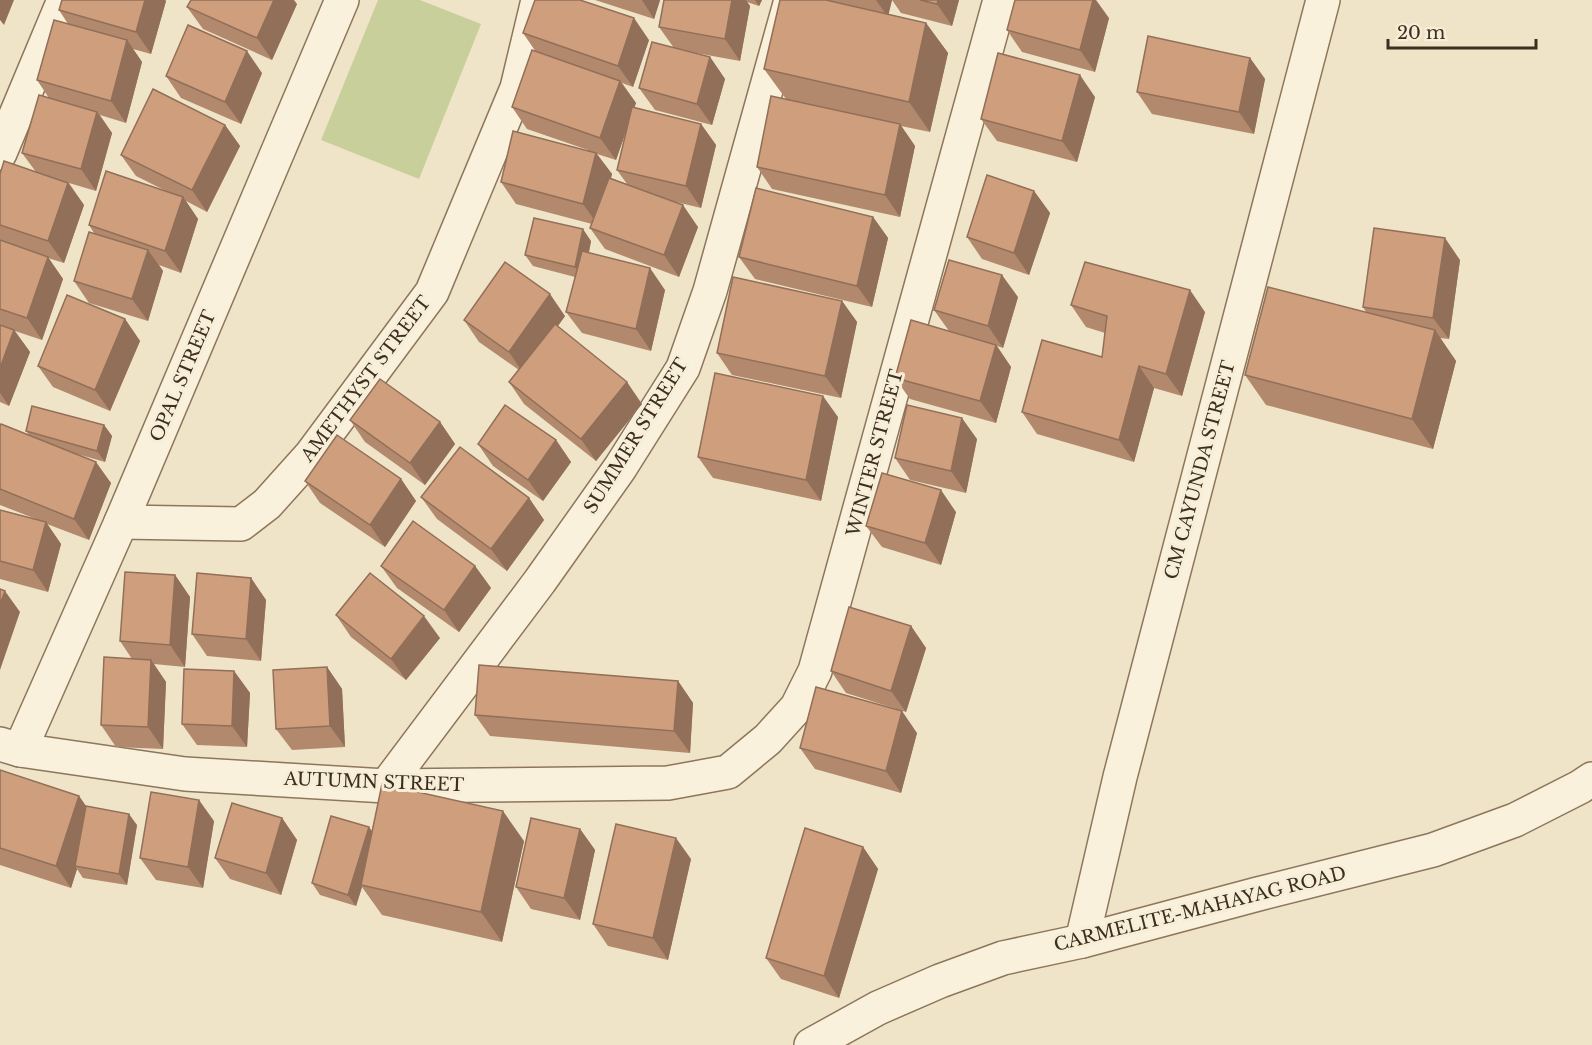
<svg xmlns="http://www.w3.org/2000/svg" width="1592" height="1045" font-family="'Libre Baskerville',serif">
<style>
.grass{fill:#c9cf9b}
.lines{fill:none;stroke-linecap:round;stroke-linejoin:round}
.minor-casing{stroke:#8d765c;stroke-width:36}
.minor{stroke:#faf1dc;stroke-width:33}
.wall{fill:#b2896c;fill-rule:evenodd}
.shaded-wall{fill:#916f58}
.building{fill:#cf9f7d;stroke:#916f58;stroke-width:1.5}
.labels{text-anchor:middle;stroke-width:6;stroke-linejoin:round;paint-order:stroke}
.street-label{font-size:18px;fill:#3d2e20;stroke:#f7eed8}
</style>
<rect width="100%" height="100%" fill="#f0e4c8"/>
<polygon class="grass" points="378,0 420,0 481,24 419,179 321,140"/>
<g class="lines">
<defs>
<g id="minor">
<polyline points="0,153 64,0"/>
<polyline points="121,522 241,524 267,504 311,455 432,292 517,88 538,0"/>
<polyline points="0,744 20,750 185,774 386,786 668,783 728,772 768,739 797,707 815,671 1000,0"/>
<polyline points="20,750 121,522 342,0"/>
<polyline points="386,786 540,581 620,468 683,368 710,291 791,0"/>
<polyline points="1082,941 1120,777 1323,0"/>
<polyline points="811,1045 878,1008 940,981 1003,958 1082,941 1258,894 1433,850 1515,820 1580,787 1592,779"/>
</g>
</defs>
<use href="#minor" class="minor-casing"/>
<use href="#minor" class="minor"/>
</g>
<g class="wall">
<polygon points="62,0 165,0 166,1 151,54 133,49 142,62 126,123 100,115 112,133 96,191 69,183 84,205 64,263 48,258 63,279 42,340 15,331 30,352 9,406 0,402 0,174 36,172 22,153 49,98 37,80 68,24 59,10"/>
<polygon points="595,0 660,0 654,19"/>
<polygon points="664,0 762,0 759,6 747,2 750,6 740,61 685,51 710,57 725,79 712,125 655,110 639,88 674,48 659,27"/>
<polygon points="780,0 959,0 952,26 901,13 892,0 888,14 926,23 948,53 930,132 901,126 915,146 900,217 772,189 757,167 786,99 764,69"/>
<polygon points="297,4 272,60 203,29 187,7"/>
<polygon points="1109,18 1095,72 1022,52 1007,30"/>
<path d="M523,33L649,40L633,87L622,83L636,103L634,108L701,124L716,145L701,208L672,201L698,227L679,277L605,249L590,228L592,224L516,204L501,182L588,150L527,129L512,107L536,52ZM626,131L617,170L627,184L611,178L612,174L597,154L616,160Z"/>
<polygon points="1250,58 1265,79 1254,134 1152,114 1137,92"/>
<polygon points="262,73 241,124 181,98 166,76"/>
<polygon points="1095,97 1077,162 997,141 981,119"/>
<polygon points="225,125 240,146 207,212 186,201 198,219 181,273 159,265 163,271 148,321 89,303 74,281 94,233 89,225 166,191 136,176 121,155"/>
<polygon points="1034,191 1050,213 1029,275 982,259 967,237"/>
<polygon points="873,217 888,238 872,307 755,279 739,257"/>
<polygon points="591,241 589,253 665,290 651,351 582,333 566,312 575,277 533,266 525,255"/>
<polygon points="1460,260 1449,339 1440,338 1456,361 1433,449 1266,405 1245,375 1366,312 1363,307"/>
<polygon points="1018,297 1003,348 997,346 1011,367 996,423 910,399 895,378 949,331 934,310"/>
<polygon points="842,301 857,322 841,398 732,375 717,353"/>
<polygon points="1071,305 1205,312 1182,396 1154,388 1134,462 1037,434 1022,412 1102,357 1105,333 1086,327"/>
<polygon points="565,316 557,327 642,404 596,461 524,404 509,382 519,370 479,342 464,320"/>
<polygon points="125,319 140,341 110,411 53,387 38,366"/>
<polygon points="838,417 821,501 713,478 698,457"/>
<polygon points="350,420 440,422 455,444 425,485 365,442"/>
<polygon points="104,425 112,436 105,462 77,454 111,483 89,540 47,524 61,544 48,592 0,579 0,510 36,519 0,505 0,426 29,435 26,431"/>
<polygon points="977,439 966,493 910,480 895,458"/>
<polygon points="556,440 571,462 543,501 493,466 478,444"/>
<polygon points="401,479 416,501 385,547 320,503 305,481"/>
<polygon points="421,497 529,498 544,520 507,571 437,519"/>
<polygon points="956,512 941,565 882,547 866,526"/>
<polygon points="381,566 475,566 491,588 459,632 397,588"/>
<polygon points="175,575 190,597 185,667 154,664 166,682 163,749 116,747 101,725 132,659 120,641"/>
<polygon points="251,578 266,600 261,661 207,656 192,634"/>
<polygon points="336,615 440,638 406,680 351,637"/>
<polygon points="911,626 926,648 906,712 846,693 831,671"/>
<polygon points="327,667 342,689 345,747 292,750 276,729"/>
<polygon points="234,671 250,693 247,747 197,745 182,724"/>
<polygon points="678,681 693,703 690,753 490,736 475,715"/>
<polygon points="917,733 901,793 815,769 800,748"/>
<polygon points="0,770 79,796 86,806 137,825 127,885 83,878 77,869 71,888 0,865"/>
<polygon points="282,818 297,840 281,895 230,879 215,858"/>
<polygon points="214,821 203,888 156,880 140,858"/>
<polygon points="580,829 595,850 580,920 531,909 516,887"/>
<polygon points="372,831 524,841 502,942 382,915 362,887 356,906 320,895 312,883"/>
<polygon points="863,847 878,869 839,998 781,979 766,958"/>
<polygon points="691,859 668,960 608,946 593,924"/>
</g>
<g class="shaded-wall">
<polygon points="0,0 14,0 4,25 0,20"/>
<polygon points="145,0 165,0 166,1 151,54 136,32"/>
<polygon points="274,0 294,0 297,4 272,60 257,38"/>
<polygon points="642,0 660,0 654,19"/>
<polygon points="732,0 746,0 750,6 740,61 725,39"/>
<polygon points="755,0 762,0 759,6"/>
<polygon points="876,0 892,0 888,17"/>
<polygon points="938,0 959,0 952,26 937,4"/>
<polygon points="1093,0 1096,0 1109,18 1095,72 1080,50"/>
<polygon points="634,18 649,40 633,87 618,66"/>
<polygon points="926,23 948,53 930,132 909,102"/>
<polygon points="127,40 142,62 126,123 111,101"/>
<polygon points="247,51 262,73 241,124 225,102"/>
<polygon points="710,57 725,79 712,125 697,104"/>
<polygon points="1250,58 1265,79 1254,134 1239,112"/>
<polygon points="1080,75 1095,97 1077,162 1062,141"/>
<polygon points="620,81 636,103 616,160 600,138"/>
<polygon points="97,112 112,133 96,191 81,169"/>
<polygon points="701,124 716,145 701,208 686,186"/>
<polygon points="900,124 915,146 900,217 885,195"/>
<polygon points="225,125 240,146 207,212 192,190"/>
<polygon points="596,153 612,174 598,225 583,204"/>
<polygon points="68,183 84,205 64,263 48,241"/>
<polygon points="1034,191 1050,213 1029,275 1014,253"/>
<polygon points="183,197 198,219 181,273 165,251"/>
<polygon points="683,205 698,227 679,277 664,255"/>
<polygon points="873,217 888,238 872,307 857,286"/>
<polygon points="583,229 591,241 583,279 575,267"/>
<polygon points="1445,238 1460,260 1449,339 1433,318"/>
<polygon points="148,250 163,271 148,321 132,299"/>
<polygon points="48,257 63,279 42,340 27,318"/>
<polygon points="650,268 665,290 651,351 636,329"/>
<polygon points="1002,275 1018,297 1003,348 988,326"/>
<polygon points="1190,290 1205,312 1182,396 1166,374"/>
<polygon points="550,294 565,316 524,374 509,352"/>
<polygon points="842,301 857,322 841,398 825,376"/>
<polygon points="125,319 140,341 110,411 95,390"/>
<polygon points="14,330 30,352 9,406 0,393 0,368"/>
<polygon points="1435,330 1456,361 1433,449 1412,419"/>
<polygon points="996,345 1011,367 996,423 980,401"/>
<polygon points="1139,366 1154,388 1134,462 1119,440"/>
<polygon points="627,382 642,404 596,461 581,439"/>
<polygon points="823,396 838,417 821,501 806,480"/>
<polygon points="962,418 977,439 966,493 951,471"/>
<polygon points="440,422 455,444 425,485 410,463"/>
<polygon points="104,425 112,436 105,462 97,451"/>
<polygon points="556,440 571,462 543,501 528,480"/>
<polygon points="96,462 111,483 89,540 74,519"/>
<polygon points="401,479 416,501 385,547 370,525"/>
<polygon points="941,490 956,512 941,565 925,543"/>
<polygon points="529,498 544,520 507,571 491,549"/>
<polygon points="46,522 61,544 48,592 33,570"/>
<polygon points="475,566 491,588 459,632 444,610"/>
<polygon points="175,575 190,597 185,667 170,645"/>
<polygon points="251,578 266,600 261,661 246,639"/>
<polygon points="5,591 20,612 0,670 0,604"/>
<polygon points="424,616 440,638 406,680 391,659"/>
<polygon points="911,626 926,648 906,712 891,691"/>
<polygon points="151,660 166,682 163,749 148,727"/>
<polygon points="327,667 342,689 345,747 330,726"/>
<polygon points="234,671 250,693 247,747 232,726"/>
<polygon points="678,681 693,703 690,753 674,731"/>
<polygon points="902,711 917,733 901,793 886,771"/>
<polygon points="79,796 94,818 75,866 77,869 71,888 56,866"/>
<polygon points="199,800 214,821 203,888 188,867"/>
<polygon points="503,811 524,841 502,942 481,912"/>
<polygon points="129,814 137,825 127,885 119,874"/>
<polygon points="282,818 297,840 281,895 266,873"/>
<polygon points="369,827 377,838 361,885 362,887 356,906 348,895"/>
<polygon points="580,829 595,850 580,920 564,898"/>
<polygon points="676,838 691,859 668,960 653,938"/>
<polygon points="863,847 878,869 839,998 824,976"/>
</g>
<g class="building">
<polygon points="62,0 145,0 136,32 59,10"/>
<polygon points="191,0 274,0 257,38 187,7"/>
<polygon points="535,0 580,0 634,18 618,66 523,33"/>
<polygon points="664,0 732,0 725,39 659,27"/>
<polygon points="780,0 826,0 926,23 909,102 764,69"/>
<polygon points="920,0 938,0 937,4"/>
<polygon points="1015,0 1093,0 1080,50 1007,30"/>
<polygon points="54,20 127,40 111,101 37,80"/>
<polygon points="188,25 247,51 225,102 166,76"/>
<polygon points="1148,36 1250,58 1239,112 1137,92"/>
<polygon points="652,42 710,57 697,104 639,88"/>
<polygon points="532,50 620,81 600,138 512,107"/>
<polygon points="998,53 1080,75 1062,141 981,119"/>
<polygon points="153,89 225,125 192,190 121,155"/>
<polygon points="39,95 97,112 81,169 22,153"/>
<polygon points="771,96 900,124 885,195 757,167"/>
<polygon points="632,107 701,124 686,186 617,170"/>
<polygon points="513,131 596,153 583,204 501,182"/>
<polygon points="4,161 68,183 48,241 0,225 0,174"/>
<polygon points="106,171 183,197 165,251 89,225"/>
<polygon points="987,175 1034,191 1014,253 967,237"/>
<polygon points="609,178 683,205 664,255 590,228"/>
<polygon points="756,188 873,217 857,286 739,257"/>
<polygon points="534,218 583,229 575,267 525,255"/>
<polygon points="1374,228 1445,238 1433,318 1363,307"/>
<polygon points="89,232 148,250 132,299 74,281"/>
<polygon points="0,240 48,257 27,318 0,309"/>
<polygon points="582,251 650,268 636,329 566,312"/>
<polygon points="949,260 1002,275 988,326 934,310"/>
<polygon points="505,262 550,294 509,352 464,320"/>
<polygon points="1085,262 1190,290 1166,374 1139,366 1119,440 1022,412 1042,340 1102,357 1107,316 1071,305"/>
<polygon points="733,277 842,301 825,376 717,353"/>
<polygon points="1268,287 1435,330 1412,419 1245,375"/>
<polygon points="67,295 125,319 95,390 38,366"/>
<polygon points="911,320 996,345 980,401 895,378"/>
<polygon points="555,324 627,382 581,439 509,382"/>
<polygon points="0,325 14,330 0,368"/>
<polygon points="715,373 823,396 806,480 698,457"/>
<polygon points="380,379 440,422 410,463 350,420"/>
<polygon points="505,405 556,440 528,480 478,444"/>
<polygon points="907,405 962,418 951,471 895,458"/>
<polygon points="32,406 104,425 97,451 26,431"/>
<polygon points="1,424 96,462 74,519 0,489 0,426"/>
<polygon points="337,435 401,479 370,525 305,481"/>
<polygon points="460,447 529,498 491,549 421,497"/>
<polygon points="882,473 941,490 925,543 866,526"/>
<polygon points="0,510 46,522 33,570 0,561"/>
<polygon points="413,521 475,566 444,610 381,566"/>
<polygon points="125,572 175,575 170,645 120,641"/>
<polygon points="197,573 251,578 246,639 192,634"/>
<polygon points="370,573 424,616 391,659 336,615"/>
<polygon points="0,589 5,591 0,604"/>
<polygon points="849,607 911,626 891,691 831,671"/>
<polygon points="104,657 151,660 148,727 101,725"/>
<polygon points="479,665 678,681 674,731 475,715"/>
<polygon points="327,667 330,726 276,729 273,670"/>
<polygon points="184,669 234,671 232,726 182,724"/>
<polygon points="816,687 902,711 886,771 800,748"/>
<polygon points="0,770 79,796 56,866 0,848"/>
<polygon points="382,784 503,811 481,912 361,885"/>
<polygon points="151,792 199,800 188,867 140,858"/>
<polygon points="232,803 282,818 266,873 215,858"/>
<polygon points="86,806 129,814 119,874 75,866"/>
<polygon points="331,816 369,827 348,895 312,883"/>
<polygon points="531,818 580,829 564,898 516,887"/>
<polygon points="616,824 676,838 653,938 593,924"/>
<polygon points="805,828 863,847 824,976 766,958"/>
</g>
<g class="labels">
<g class="street-label">
<text transform="translate(183 376) rotate(-67)" y="6">OPAL STREET</text>
<text transform="translate(366 379) rotate(-53)" y="6">AMETHYST STREET</text>
<text transform="translate(636 436) rotate(-58)" y="6">SUMMER STREET</text>
<text transform="translate(875 453) rotate(-75)" y="6">WINTER STREET</text>
<text transform="translate(1200 470) rotate(-75)" y="6">CM CAYUNDA STREET</text>
<text transform="translate(374 782) rotate(2)" y="6">AUTUMN STREET</text>
<text transform="translate(1200 909) rotate(-14)" y="6">CARMELITE-MAHAYAG ROAD</text>
</g>
</g>
<path d="M1388 39v9h148v-9" fill="none" stroke="#3d2e20" stroke-width="3"/>
<text x="1397" y="39" font-size="18" fill="#3d2e20" stroke="#f7eed8" stroke-width="4.5" paint-order="stroke">20 m</text>
</svg>
